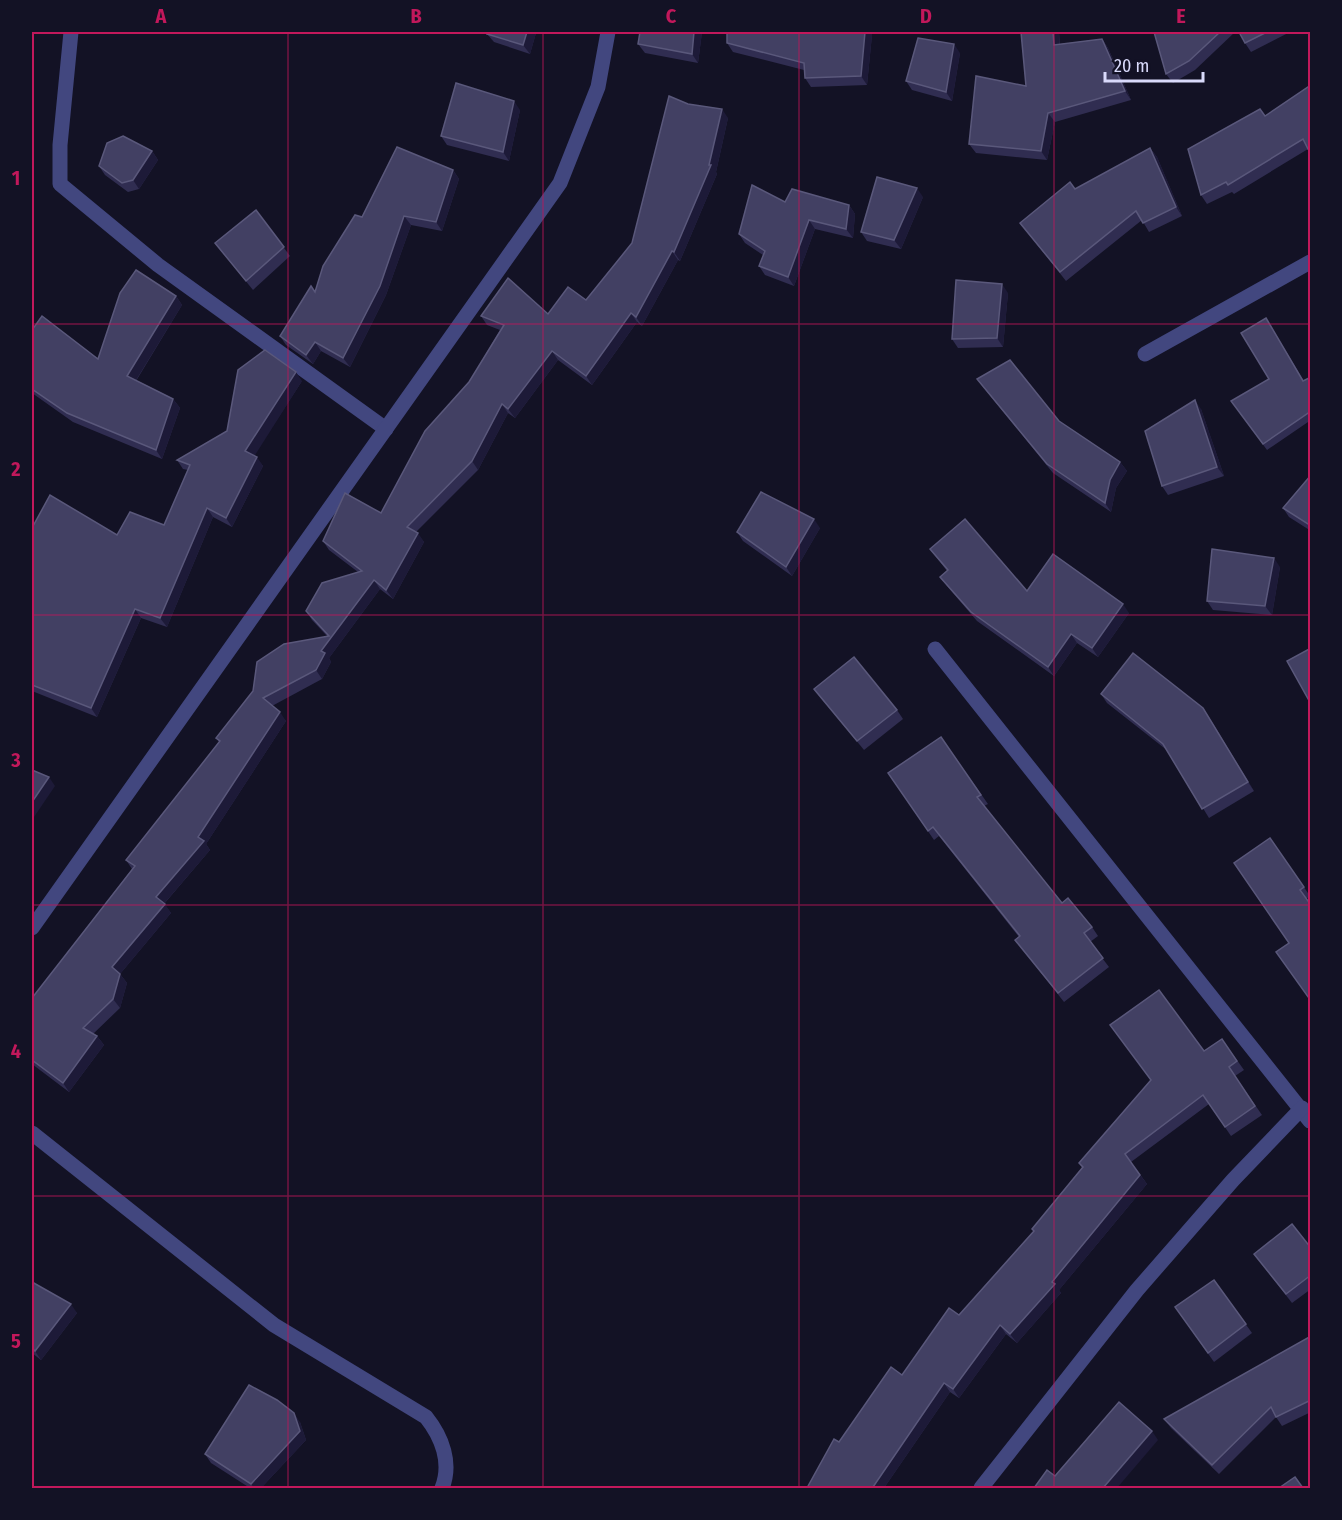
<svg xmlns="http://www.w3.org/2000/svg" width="1342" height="1520" font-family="'Fira Sans Condensed',sans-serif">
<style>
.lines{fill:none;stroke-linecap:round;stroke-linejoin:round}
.minor{stroke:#42477f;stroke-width:15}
.wall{fill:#302d51}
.shaded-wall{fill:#1d1a38}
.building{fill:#424063;stroke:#5a587b;stroke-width:1.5}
.grid{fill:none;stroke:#c2185b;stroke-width:1.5;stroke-opacity:0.55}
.neatline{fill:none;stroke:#c2185b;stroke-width:2}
.grid-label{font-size:20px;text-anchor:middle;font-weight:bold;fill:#c2185b}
</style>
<rect width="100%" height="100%" fill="#131225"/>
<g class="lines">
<g class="minor">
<polyline points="71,32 60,145 60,184 158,265 386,429"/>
<polyline points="1145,354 1310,262"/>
<polyline points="935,649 1310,1121"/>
<polyline points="32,928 560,183 598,87 608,32"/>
<path d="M32,1133L274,1325L426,1417C442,1437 452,1463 442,1488"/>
<polyline points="981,1488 1137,1290 1233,1180 1302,1108"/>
</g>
</g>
<g class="wall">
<polygon points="488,32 544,32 543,34 536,33 530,54 494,42 487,34"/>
<polygon points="640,32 702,32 698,63 645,53 638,44"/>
<polygon points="727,32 869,32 872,35 867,85 811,87 805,78 804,70 733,52 727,43"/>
<polygon points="1021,32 1059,32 1060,44 1102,39 1108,48 1131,100 1055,122 1047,160 976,153 969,144 1026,86"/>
<polygon points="1154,32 1235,32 1195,70 1173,83 1166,74"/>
<polygon points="1239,32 1290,32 1251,52 1245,43"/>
<polygon points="960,53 952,101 912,90 906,81"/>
<polygon points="1311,85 1311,153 1308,149 1234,194 1232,192 1207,204 1201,195 1265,116"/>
<polygon points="688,104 728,118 716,172 717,174 680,261 678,260 642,326 637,322 592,385 558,360 515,418 508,413 478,470 416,532 424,542 393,599 380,589 329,658 331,662 322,679 272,706 286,721 206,844 210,850 164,904 171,913 120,974 127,983 120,1008 93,1034 97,1036 104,1045 69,1092 32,1064 32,998 132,869 126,860 219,742 216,738 327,636 312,620 306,611 358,572 329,550 323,541 381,513 469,382 500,330 487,325 481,316 548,314 586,300 632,243"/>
<polygon points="520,110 509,161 447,145 441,136"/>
<polygon points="1150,148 1157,157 1182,216 1149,232 1142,220 1066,281 1020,223 1075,189"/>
<polygon points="152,151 158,160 139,189 128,192 105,175 99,166"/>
<polygon points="453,170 459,179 442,231 411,225 386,295 350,367 321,351 313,364 286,345 280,336 315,292 362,217"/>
<polygon points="923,197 901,249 867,241 861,232"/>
<polygon points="785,202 849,205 855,214 853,238 815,229 794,286 765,275 759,266 763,255 745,243 739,234"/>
<polygon points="256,210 290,256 253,290 215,243"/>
<polygon points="1008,293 1003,347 958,348 952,339"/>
<polygon points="176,296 182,305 136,381 173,399 180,408 162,459 73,422 32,393 32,330 98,359"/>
<polygon points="1266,318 1304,381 1311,377 1311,420 1267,450 1231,401 1269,379"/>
<polygon points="977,379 1120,462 1127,471 1116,488 1111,512 1053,473 984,388"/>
<polygon points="302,381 254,455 263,466 232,527 213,517 167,627 141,618 97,717 32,691 32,528 117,535 164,525 188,470 183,469 177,460 227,431"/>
<polygon points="1201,409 1224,476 1168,495 1162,486"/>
<polygon points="1311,475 1311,531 1289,517 1283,508"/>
<polygon points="820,528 792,576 743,541 737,532"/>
<polygon points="930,549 1027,591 1129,613 1098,657 1077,643 1054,676 977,621 947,586 940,577 947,571"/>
<polygon points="1280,567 1272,615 1213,610 1207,601"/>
<polygon points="814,689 897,710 903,719 864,750"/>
<polygon points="1101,694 1209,717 1254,791 1209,818 1168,751 1107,703"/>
<polygon points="941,737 988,804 984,806 1062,903 1092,927 1098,936 1090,942 1109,967 1064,1002 1015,940 1019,937 939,836 934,840 888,773"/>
<polygon points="1270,838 1310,896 1306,899 1289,943"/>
<polygon points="1222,1039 1244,1070 1235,1076 1262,1115 1231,1136 1209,1104 1131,1162 1147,1184 1059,1290 1061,1293 1017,1343 1006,1334 959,1398 950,1392 884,1488 807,1488 839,1442 959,1315 1034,1232 1032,1229 1082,1168 1079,1163 1204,1051"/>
<polygon points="1311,1248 1311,1289 1292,1303 1254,1254"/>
<polygon points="1214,1280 1252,1333 1214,1362 1175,1307"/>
<polygon points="32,1282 77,1313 41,1360 32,1353"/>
<polygon points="1311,1336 1311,1412 1282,1426 1276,1417 1219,1474 1171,1428 1164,1419"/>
<polygon points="300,1422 306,1440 261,1488 250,1488 211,1463 205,1454"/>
</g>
<g class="shaded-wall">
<polygon points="527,32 535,32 536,33 530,54 523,45"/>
<polygon points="694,32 702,32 698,63 692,54"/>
<polygon points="865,32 869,32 872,35 867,85 861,76"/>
<polygon points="1053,32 1059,32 1060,54 1054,45"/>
<polygon points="1102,39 1108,48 1131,100 1125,91"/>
<polygon points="954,44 960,53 952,101 946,92"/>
<polygon points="514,101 520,110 509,161 503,152"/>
<polygon points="722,109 728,118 716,172 717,174 680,261 674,252 709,165"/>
<polygon points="1048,113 1055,122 1047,160 1041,151"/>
<polygon points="1150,148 1157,157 1182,216 1176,207"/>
<polygon points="152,151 158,160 139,189 133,180"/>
<polygon points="453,170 459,179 442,231 436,222"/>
<polygon points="917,188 923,197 901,249 894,240"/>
<polygon points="849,205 855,214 853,238 846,229"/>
<polygon points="404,216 411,225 386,295 350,367 343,358"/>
<polygon points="809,220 815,229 794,286 788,277"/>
<polygon points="672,251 678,260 642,326 636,317"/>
<polygon points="1002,284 1008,293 1003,347 997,338"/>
<polygon points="176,296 182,305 133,385 127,376"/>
<polygon points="631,313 637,322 592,385 586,376"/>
<polygon points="315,342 321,351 313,364 306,355"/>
<polygon points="552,351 558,360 515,418 508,409"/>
<polygon points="296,372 302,381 252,460 245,451"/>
<polygon points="173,399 180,408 162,459 156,450"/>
<polygon points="1195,400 1201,409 1224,476 1217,467"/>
<polygon points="502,404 508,413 478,470 472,461"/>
<polygon points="257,457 263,466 232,527 226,518"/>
<polygon points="1120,462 1127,471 1116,488 1111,512 1105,503 1110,480"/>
<polygon points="207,508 213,517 167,627 160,618"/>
<polygon points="814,519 820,528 792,576 786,567"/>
<polygon points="418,533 424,542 393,599 386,590"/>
<polygon points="1274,558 1280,567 1272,615 1265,606"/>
<polygon points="374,580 380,589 329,658 331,662 322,679 316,670 321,651"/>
<polygon points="1123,604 1129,613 1098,657 1092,648"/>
<polygon points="135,609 141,618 97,717 91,708"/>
<polygon points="1071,634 1077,643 1054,676 1048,667"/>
<polygon points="1203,708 1209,717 1254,791 1248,782"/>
<polygon points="280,712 286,721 206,844 210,850 162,906 156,897 198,837"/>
<polygon points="49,777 55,786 32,820 32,802"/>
<polygon points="165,904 171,913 120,974 127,983 120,1008 113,999 112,967"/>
<polygon points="97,1036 104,1045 69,1092 63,1083"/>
<polygon points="1140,1175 1147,1184 1059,1290 1061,1293 1017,1343 1010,1334"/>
<polygon points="71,1304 77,1313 41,1360 35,1351"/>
<polygon points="1000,1325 1006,1334 959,1398 953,1389"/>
<polygon points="944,1383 950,1392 884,1488 874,1488 873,1487"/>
<polygon points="294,1413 300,1422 306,1440 261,1488 254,1488 251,1484"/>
<polygon points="1152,1431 1158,1440 1117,1488 1103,1488"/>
</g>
<g class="building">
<polygon points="488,32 527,32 523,45 487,34"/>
<polygon points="640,32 694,32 692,54 638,44"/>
<polygon points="727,32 865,32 861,76 805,78 804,63 727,43"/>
<polygon points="1021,32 1053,32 1054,45 1102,39 1125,91 1048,113 1041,151 969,144 976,76 1026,86"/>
<polygon points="1154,32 1220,32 1189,61 1166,74"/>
<polygon points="1239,32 1267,32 1245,43"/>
<polygon points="918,38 954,44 946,92 906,81"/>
<polygon points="456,83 514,101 503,152 441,136"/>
<polygon points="1311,85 1311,148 1308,149 1303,139 1228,185 1226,182 1201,195 1188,149 1260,109 1265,116"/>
<polygon points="669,96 688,104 722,109 709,165 711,165 674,252 672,251 636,317 631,313 586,376 552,351 508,409 502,404 472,461 407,527 418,533 386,590 374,580 321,651 325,653 316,670 263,698 280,712 198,837 204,841 156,897 165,904 112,967 120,974 113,999 83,1028 97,1036 63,1083 32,1060 32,998 135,866 126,860 220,741 216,738 253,691 257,662 284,644 329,636 306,611 322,583 362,571 323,541 345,493 381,513 425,431 469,382 504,325 481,316 508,278 548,314 568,287 586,300 632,243"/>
<polygon points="123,136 152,151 133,180 122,183 99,166 107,143"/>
<polygon points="397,147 453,170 436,222 404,216 380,286 343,358 315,342 306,355 280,336 311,286 315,292 323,266 355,215 362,217"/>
<polygon points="1150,148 1176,207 1143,223 1136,211 1060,272 1020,223 1070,182 1075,189"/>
<polygon points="877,177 917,188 894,240 861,232"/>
<polygon points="752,185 785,202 792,189 849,205 846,229 809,220 788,277 759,266 765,251 739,234"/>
<polygon points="256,210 284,247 246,281 215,243"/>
<polygon points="136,270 176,296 127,376 173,399 156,450 67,413 32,389 32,330 42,316 98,359 120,293"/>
<polygon points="956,280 1002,284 997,338 952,339"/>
<polygon points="1266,318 1303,381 1311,377 1311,411 1263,444 1231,401 1269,379 1241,333"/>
<polygon points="265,350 296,372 245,451 257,457 226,518 207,508 160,618 135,609 91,708 32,685 32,528 50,495 117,535 130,512 164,525 190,465 177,460 227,431 238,370"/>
<polygon points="1010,360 1059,421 1120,462 1110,480 1105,503 1047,464 977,379"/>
<polygon points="1195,400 1217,467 1162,486 1145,431"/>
<polygon points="1311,475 1311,526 1283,508"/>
<polygon points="761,492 814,519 786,567 737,532"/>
<polygon points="965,519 1027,591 1053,554 1123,604 1092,648 1071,634 1048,667 971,612 940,577 948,570 930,549"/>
<polygon points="1212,549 1274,558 1265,606 1207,601"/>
<polygon points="1311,648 1311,704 1287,661"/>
<polygon points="1133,653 1203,708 1248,782 1202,809 1163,744 1101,694"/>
<polygon points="854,657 897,710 857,741 814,689"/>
<polygon points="941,737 981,795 977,797 1062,903 1068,898 1092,927 1084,933 1103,958 1058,993 1015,940 1020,936 933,827 928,831 888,773"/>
<polygon points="32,770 49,777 32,802"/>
<polygon points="1270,838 1304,887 1300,890 1311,905 1311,1001 1276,952 1289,943 1234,863"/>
<polygon points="1159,990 1204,1051 1222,1039 1237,1061 1229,1067 1255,1106 1225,1127 1203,1095 1125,1154 1140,1175 1052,1282 1055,1284 1010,1334 1000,1325 953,1389 944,1383 873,1487 875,1488 807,1488 834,1439 839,1442 891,1367 902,1375 949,1308 959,1315 1034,1231 1032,1229 1083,1167 1079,1163 1151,1080 1110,1025"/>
<polygon points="1292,1224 1311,1248 1311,1275 1286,1294 1254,1254"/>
<polygon points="1214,1280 1246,1324 1208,1353 1175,1307"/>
<polygon points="32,1282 71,1304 35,1351 32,1348"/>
<polygon points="1311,1336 1311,1400 1276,1417 1271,1407 1212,1465 1164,1419"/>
<polygon points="249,1385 277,1400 294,1413 300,1431 251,1484 205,1454"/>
<polygon points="1119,1402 1152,1431 1103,1488 1034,1488 1047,1470 1055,1476"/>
<polygon points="1295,1477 1303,1488 1279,1488"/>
</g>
<path class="grid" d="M288,32V1488M543,32V1488M799,32V1488M1054,32V1488M32,324H1310M32,615H1310M32,905H1310M32,1196H1310"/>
<rect width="1342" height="1520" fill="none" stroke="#131225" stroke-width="66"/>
<path d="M1105 72v9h98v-9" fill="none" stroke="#d9dafb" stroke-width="3"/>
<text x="1114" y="72" font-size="18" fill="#d9dafb" stroke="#131225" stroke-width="4.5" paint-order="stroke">20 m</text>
<rect x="33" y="33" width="1276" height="1454" class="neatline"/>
<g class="grid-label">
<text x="161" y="23">A</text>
<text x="416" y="23">B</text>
<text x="671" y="23">C</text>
<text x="926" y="23">D</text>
<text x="1181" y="23">E</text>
<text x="16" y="185">1</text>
<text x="16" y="476">2</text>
<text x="16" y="767">3</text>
<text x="16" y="1058">4</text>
<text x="16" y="1348">5</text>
</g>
</svg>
